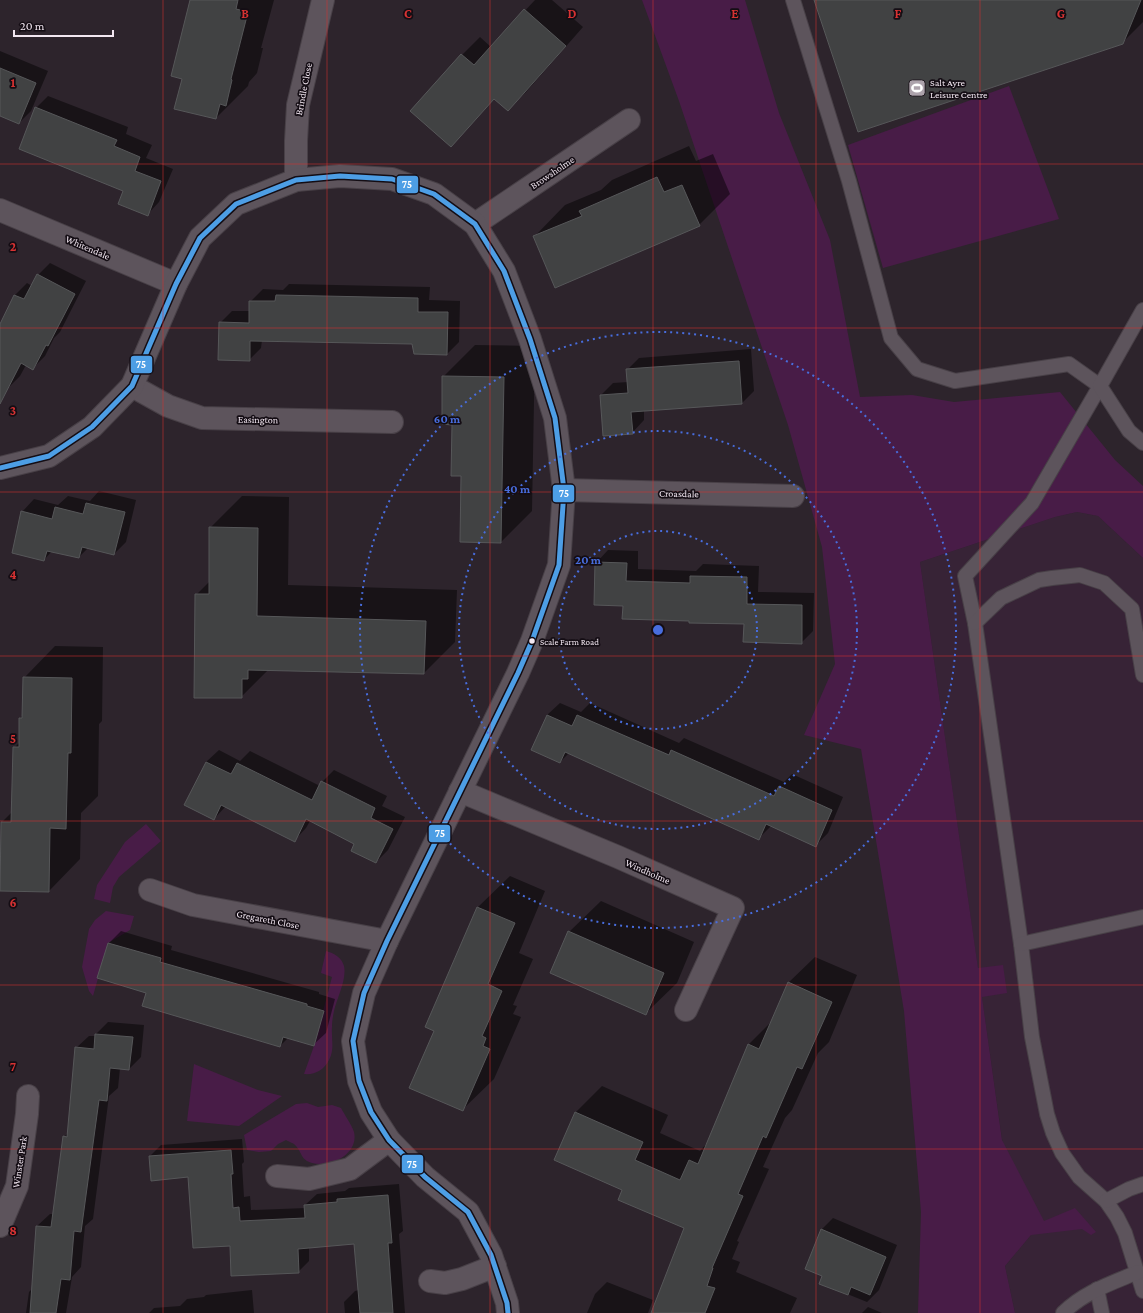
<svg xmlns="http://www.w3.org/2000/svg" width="1143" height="1313" font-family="'Crimson Pro',serif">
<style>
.built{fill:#372336}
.green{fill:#481c47}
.shadow{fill:#0007}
.building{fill:#414243;stroke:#565759}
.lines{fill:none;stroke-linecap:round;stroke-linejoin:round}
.lane-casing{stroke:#484047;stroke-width:16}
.street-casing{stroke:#484047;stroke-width:24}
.lane{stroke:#5d545c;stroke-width:14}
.street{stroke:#5d545c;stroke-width:22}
.bus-1-casing{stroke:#140d14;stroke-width:8}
.bus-1{stroke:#4d9ee5;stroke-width:5}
.grid{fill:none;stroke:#d73232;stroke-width:1;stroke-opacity:0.55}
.ring{fill:none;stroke:#486ddd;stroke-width:2;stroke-dasharray:2 4}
.bus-dot{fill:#f2e7f1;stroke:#140d14;stroke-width:1.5}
.labels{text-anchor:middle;stroke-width:3.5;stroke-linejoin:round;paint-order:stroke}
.bus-label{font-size:9px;fill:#f2e7f1;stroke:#140d14;text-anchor:start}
.poi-label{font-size:10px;fill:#f2e7f1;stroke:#140d14;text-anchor:start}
.street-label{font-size:10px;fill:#f2e7f1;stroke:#140d14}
.grid-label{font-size:13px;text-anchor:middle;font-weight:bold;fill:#d73232;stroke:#140d14;stroke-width:3.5;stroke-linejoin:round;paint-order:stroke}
.centre{fill:#486ddd;stroke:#140d14;stroke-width:2}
.ring-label{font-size:12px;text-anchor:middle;font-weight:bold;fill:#486ddd;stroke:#140d14;stroke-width:3.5;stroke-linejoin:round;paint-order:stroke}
.line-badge{stroke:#140d14;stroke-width:1.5}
.badge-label{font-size:11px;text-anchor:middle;font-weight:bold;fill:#fff}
</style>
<rect width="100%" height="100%" fill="#2d242c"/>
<polygon class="built" points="1077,512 1098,516 1143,558 1143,1313 1015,1313 1005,1266 1031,1235 1006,1167 920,562 1055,517"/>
<g class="green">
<polygon points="642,0 745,0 779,113 830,240 860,397 912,395 954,402 1060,392 1115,460 1143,486 1143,558 1098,516 1077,512 1055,517 920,562 978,968 1003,965 1007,993 982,997 1002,1140 1044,1221 1075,1208 1096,1232 1091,1235 1082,1229 1031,1235 1005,1266 1015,1313 918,1313 921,1212 904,1011 861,749 804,735 835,664 822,547 788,425 679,101"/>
<polygon points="1009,86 1059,219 883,268 848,145"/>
<polygon points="146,824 161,841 119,877 113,887 110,903 94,899 97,885 125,842"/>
<polygon points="106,911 134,916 130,930 108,943 93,996 89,991 82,967 89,929 95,920"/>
<path d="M326,951C334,953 342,958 344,966C347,979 337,998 334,1011C333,1016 332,1021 332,1027C331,1038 335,1049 329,1060C324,1070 315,1075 304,1074L314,1046L332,977L321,973Z"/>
<polygon points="194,1064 258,1090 282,1096 239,1126 187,1121"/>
<path d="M307,1103L318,1107L332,1105L341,1108C344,1114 352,1125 354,1132C359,1154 331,1168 312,1163C300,1159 303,1154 296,1146C294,1143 289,1142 286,1140L278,1144L271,1151L259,1152L247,1150L244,1135L296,1104Z"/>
</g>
<g class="shadow">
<polygon points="191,0 274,0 261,48 263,48 257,73 249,82 248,86 216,118 183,78"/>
<polygon points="535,0 552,0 583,27 526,92 508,109 495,98 451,146 412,111 462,55 480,37 491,47"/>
<polygon points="815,0 1143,0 1143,22 1122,43"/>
<polygon points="0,51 48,71 31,111 19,123 0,115"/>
<polygon points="48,96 128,127 126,134 152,145 146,158 173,169 159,202 147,215 124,190 36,108"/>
<polygon points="689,146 696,161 713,154 730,194 699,225 534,237 565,205 601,190 612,180"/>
<polygon points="50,263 86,281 60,332 54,338 45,356 33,368 26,365 20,376 8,388 0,384 0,325 15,295 27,283 32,286 38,275"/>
<polygon points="289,284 430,287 429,300 460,301 459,342 447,354 413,343 262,340 261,348 249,360 220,323 232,311 250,311 250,302 263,289 283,290"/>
<polygon points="475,345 535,346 532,511 501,542 462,475 443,377"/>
<polygon points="751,349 754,391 742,403 644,410 644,420 632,433 601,395 613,383 628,382 627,370 639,358"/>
<polygon points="99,491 136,500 126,542 114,554 88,548 79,557 52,551 44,560 22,512 34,499 58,505 68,496 90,501"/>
<polygon points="242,496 289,497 288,585 457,590 455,642 424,673 269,669 241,697 196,595 210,581 210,528"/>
<polygon points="608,550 638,551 638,569 696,571 703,564 759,566 758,592 814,593 813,631 801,643 745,623 690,620 624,605 596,563"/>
<polygon points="55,646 103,647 102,721 99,724 98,796 81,813 80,859 49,891 2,822 12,812 14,748 20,742 20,718 23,715 24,678"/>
<polygon points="560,703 581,712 590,703 679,743 684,738 784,782 792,774 843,797 828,833 816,845 771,826 759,838 569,753 560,762 533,750 547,715"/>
<polygon points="219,750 240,761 250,751 320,786 322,782 334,770 387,796 382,806 405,817 388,850 376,862 356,843 310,821 306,828 294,841 226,806 214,819 206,762"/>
<polygon points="510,876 545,891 519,953 533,959 513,1005 517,1006 513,1014 521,1017 494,1079 462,1110 436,1030 427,1026 478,907"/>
<polygon points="601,901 694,942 677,983 645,1014 569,932"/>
<polygon points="121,931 172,946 171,950 319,992 319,994 335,999 326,1033 313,1045 288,1038 280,1046 147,992 109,943"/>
<polygon points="815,957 857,975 829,1042 818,1053 792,1110 785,1118 763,1167 769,1169 737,1241 739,1242 732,1259 740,1262 736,1272 797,1298 790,1313 652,1313 686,1228 623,1190 555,1160 576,1112 602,1086 668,1115 660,1133 700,1151 708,1142 749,1044 771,1022 788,983"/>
<polygon points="108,1022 144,1025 141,1057 129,1069 120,1068 118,1088 109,1096 93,1219 85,1226 81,1267 72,1277 66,1313 26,1313 29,1292 33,1288 37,1226 50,1214 53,1214 64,1137 69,1132 76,1048 89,1036 96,1036 96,1034"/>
<polygon points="242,1139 244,1162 242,1164 244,1197 250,1196 251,1210 306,1208 305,1205 317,1194 345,1191 349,1188 399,1184 403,1231 399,1234 405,1313 345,1313 344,1302 355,1291 359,1290 355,1243 309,1247 309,1261 298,1272 231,1244 189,1176 150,1156 161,1145"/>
<polygon points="833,1218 897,1245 879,1290 867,1302 820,1283 823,1275 821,1230"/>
<polygon points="607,1282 653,1300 648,1313 587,1313 595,1294"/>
<polygon points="252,1290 254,1313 149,1313 154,1308 180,1306 187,1299 204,1297 206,1295"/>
<polygon points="868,1307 882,1313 862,1313"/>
</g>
<g class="building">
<polygon points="190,0 238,0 236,9 248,12 231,79 232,80 226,106 220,104 216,119 174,109 182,79 171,76"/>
<polygon points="814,0 1141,0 1123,44 858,132"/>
<polygon points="524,9 566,46 508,111 494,99 451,147 410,111 461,54 474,65"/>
<polygon points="0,68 36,83 19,124 0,116"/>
<polygon points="35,107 117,140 114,146 140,157 135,171 161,181 148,216 118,204 123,191 19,149"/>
<polygon points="657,177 664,192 682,185 700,226 555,288 533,236 582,216 579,211"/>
<polygon points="37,274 75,294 48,346 46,345 33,370 21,363 0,404 0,324 14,295 24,299"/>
<polygon points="276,295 418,298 418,312 448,312 447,355 414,354 412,344 250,341 250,361 218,360 219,322 249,323 249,301 275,301"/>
<polygon points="739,361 742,404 631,412 633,434 603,436 600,395 628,393 626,369"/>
<polygon points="442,376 504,377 501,543 460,542 461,476 451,476 452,425 442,424"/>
<polygon points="86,503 125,512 114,555 82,547 79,558 47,551 44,561 12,553 21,511 52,519 55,507 83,514"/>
<polygon points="209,527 258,528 257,616 426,621 424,674 248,670 248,679 242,679 242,698 194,698 195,594 209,594"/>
<polygon points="595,562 627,563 626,581 690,583 690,576 747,577 747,604 802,605 802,644 743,642 744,624 689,623 689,621 622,619 623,606 594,605"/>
<polygon points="23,677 72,678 71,753 68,753 66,829 50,828 49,892 0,891 1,822 11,822 13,747 19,747 19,718 22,718"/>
<polygon points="547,715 572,726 577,715 669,755 671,750 774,796 779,786 832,810 816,847 766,824 759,840 565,752 560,763 531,750"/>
<polygon points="206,762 231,774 237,763 312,800 321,781 375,808 371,818 393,829 376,863 351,851 354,844 306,819 295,842 221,805 214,820 184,805"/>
<polygon points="477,907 515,923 488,984 502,991 482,1036 486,1038 483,1046 490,1049 463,1111 409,1088 434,1031 425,1027"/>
<polygon points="568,931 664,973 646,1015 550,973"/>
<polygon points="108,943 161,958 160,962 307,1004 307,1006 324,1011 314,1046 283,1037 280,1047 142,1006 146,993 97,978"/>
<polygon points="788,982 832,1002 802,1069 797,1067 766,1138 763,1136 738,1194 743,1196 712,1268 713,1268 707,1286 715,1288 705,1313 651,1313 684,1228 618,1200 622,1190 554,1160 575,1112 643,1142 635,1160 680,1180 689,1160 698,1164 748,1044 759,1049"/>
<polygon points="95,1034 133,1037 129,1070 110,1068 107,1101 99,1100 81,1232 74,1231 70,1280 61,1279 56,1313 30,1313 36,1226 51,1227 63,1136 67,1137 75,1047 94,1049"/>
<polygon points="231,1150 233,1174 231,1174 233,1208 239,1207 240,1221 305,1218 304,1205 337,1202 337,1199 388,1195 392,1243 388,1243 393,1313 360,1313 354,1244 298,1249 299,1273 231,1276 230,1246 193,1248 188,1177 151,1181 149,1156"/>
<polygon points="821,1229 886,1257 870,1295 851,1287 848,1295 819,1284 822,1276 805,1269"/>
</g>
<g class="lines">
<defs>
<g id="lane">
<polyline points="793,0 849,181 891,338 917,369 955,381 1069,364 1100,386 1032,503 965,576 975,623 1021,944 1032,1037 1047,1114 1053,1133 1062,1153 1079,1177 1106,1201 1117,1217 1125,1233 1143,1291"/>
<polyline points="1143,310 1100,386 1129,431 1143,443"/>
<polyline points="975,623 1001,598 1039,580 1052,578 1080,575 1104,583 1132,609 1143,675"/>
<polyline points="1021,944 1143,917"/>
<polyline points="1106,1201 1129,1189 1143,1184"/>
<polyline points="1097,1289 1102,1313"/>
<path d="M1063,1313C1084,1292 1112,1283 1138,1272"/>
</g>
<g id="street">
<polyline points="296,180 296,141 298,105 323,0"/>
<polyline points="0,210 176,284"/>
<polyline points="475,224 629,120"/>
<polyline points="132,386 168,406 202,418 392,422"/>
<polyline points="0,468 49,456 92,427 132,386 176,284 200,238 236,204 296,180 340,176 392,179 434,194 475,224 504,271 530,339 555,418 564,490 559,565 532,641 518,673 387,941 364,993 353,1041 359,1081 371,1112 389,1140 425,1177 468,1212 491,1255 507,1303 508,1313"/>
<polyline points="564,490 793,496"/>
<polyline points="460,791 618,857 733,908 686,1010"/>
<polyline points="150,890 193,905 387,941"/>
<polyline points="277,1176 309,1179 350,1169 389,1140"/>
<polyline points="0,1226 17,1186 27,1114 28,1096"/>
<polyline points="430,1281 445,1283 462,1279 495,1266"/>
</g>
</defs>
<use href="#lane" class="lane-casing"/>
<use href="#street" class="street-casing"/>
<use href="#lane" class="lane"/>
<use href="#street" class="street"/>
<defs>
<polyline id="bus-1" points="0,468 49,456 92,427 132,386 176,284 200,238 236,204 296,180 340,176 392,179 434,194 475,224 504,271 530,339 555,418 564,490 559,565 532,641 518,673 387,941 364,993 353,1041 359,1081 371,1112 389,1140 425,1177 468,1212 491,1255 507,1303 508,1313"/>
</defs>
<use href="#bus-1" class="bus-1-casing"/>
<use href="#bus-1" class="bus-1"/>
</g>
<path class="grid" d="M163,0V1313M327,0V1313M490,0V1313M653,0V1313M816,0V1313M980,0V1313M0,164H1143M0,328H1143M0,492H1143M0,656H1143M0,821H1143M0,985H1143M0,1149H1143"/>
<g class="ring">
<circle cx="658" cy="630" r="99"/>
<circle cx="658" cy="630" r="199"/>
<circle cx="658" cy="630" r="298"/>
</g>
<defs>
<symbol id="stadium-square" viewBox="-11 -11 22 22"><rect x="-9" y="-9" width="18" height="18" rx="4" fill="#ada3ac" stroke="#140d14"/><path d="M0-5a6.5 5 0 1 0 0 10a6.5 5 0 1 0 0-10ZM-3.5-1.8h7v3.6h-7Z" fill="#fff"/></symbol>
</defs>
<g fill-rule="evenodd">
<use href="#stadium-square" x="907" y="78" width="20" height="20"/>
</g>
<circle class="bus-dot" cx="532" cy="641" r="3.5"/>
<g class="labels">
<g class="bus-label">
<text x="540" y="645">Scale Farm Road</text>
</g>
<g class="poi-label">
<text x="930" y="86">Salt Ayre<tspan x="930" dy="12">Leisure Centre</tspan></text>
</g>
<g class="street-label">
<text transform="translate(303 89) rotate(-79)" y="4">Brindle Close</text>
<text transform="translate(552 172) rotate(-34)" y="4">Browsholme</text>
<text transform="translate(88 247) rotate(23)" y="4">Whitendale</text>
<text transform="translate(258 419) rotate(1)" y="4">Easington</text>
<text transform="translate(679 493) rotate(1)" y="4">Croasdale</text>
<text transform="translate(648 871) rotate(24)" y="4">Windholme</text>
<text transform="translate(268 919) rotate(11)" y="4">Gregareth Close</text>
<text transform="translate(19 1162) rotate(-81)" y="4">Winster Park</text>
</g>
</g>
<g class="grid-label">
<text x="245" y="18">B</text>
<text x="408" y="18">C</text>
<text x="572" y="18">D</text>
<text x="735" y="18">E</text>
<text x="898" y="18">F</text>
<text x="1061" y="18">G</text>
<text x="13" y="87">1</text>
<text x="13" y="251">2</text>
<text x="13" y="415">3</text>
<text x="13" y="579">4</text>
<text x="13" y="743">5</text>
<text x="13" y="907">6</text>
<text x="13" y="1071">7</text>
<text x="13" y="1235">8</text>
</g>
<circle cx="658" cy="630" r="6" class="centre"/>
<g class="ring-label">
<text x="447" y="423">60 m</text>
<text x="517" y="493">40 m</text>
<text x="588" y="564">20 m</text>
</g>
<g class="line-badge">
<rect x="396" y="175" width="23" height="19" rx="4" fill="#4d9ee5"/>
<rect x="130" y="355" width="23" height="19" rx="4" fill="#4d9ee5"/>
<rect x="552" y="484" width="23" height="19" rx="4" fill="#4d9ee5"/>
<rect x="428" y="824" width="23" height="19" rx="4" fill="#4d9ee5"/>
<rect x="401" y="1154" width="23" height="20" rx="4" fill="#4d9ee5"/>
</g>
<g class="badge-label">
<text x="407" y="188">75</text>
<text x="141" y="368">75</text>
<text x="564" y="497">75</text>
<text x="440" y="837">75</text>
<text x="412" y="1168">75</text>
</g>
<path d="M14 30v6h99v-6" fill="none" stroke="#f2e7f1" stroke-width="2"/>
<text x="20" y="30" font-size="12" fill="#f2e7f1" stroke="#140d14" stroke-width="3" paint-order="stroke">20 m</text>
</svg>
